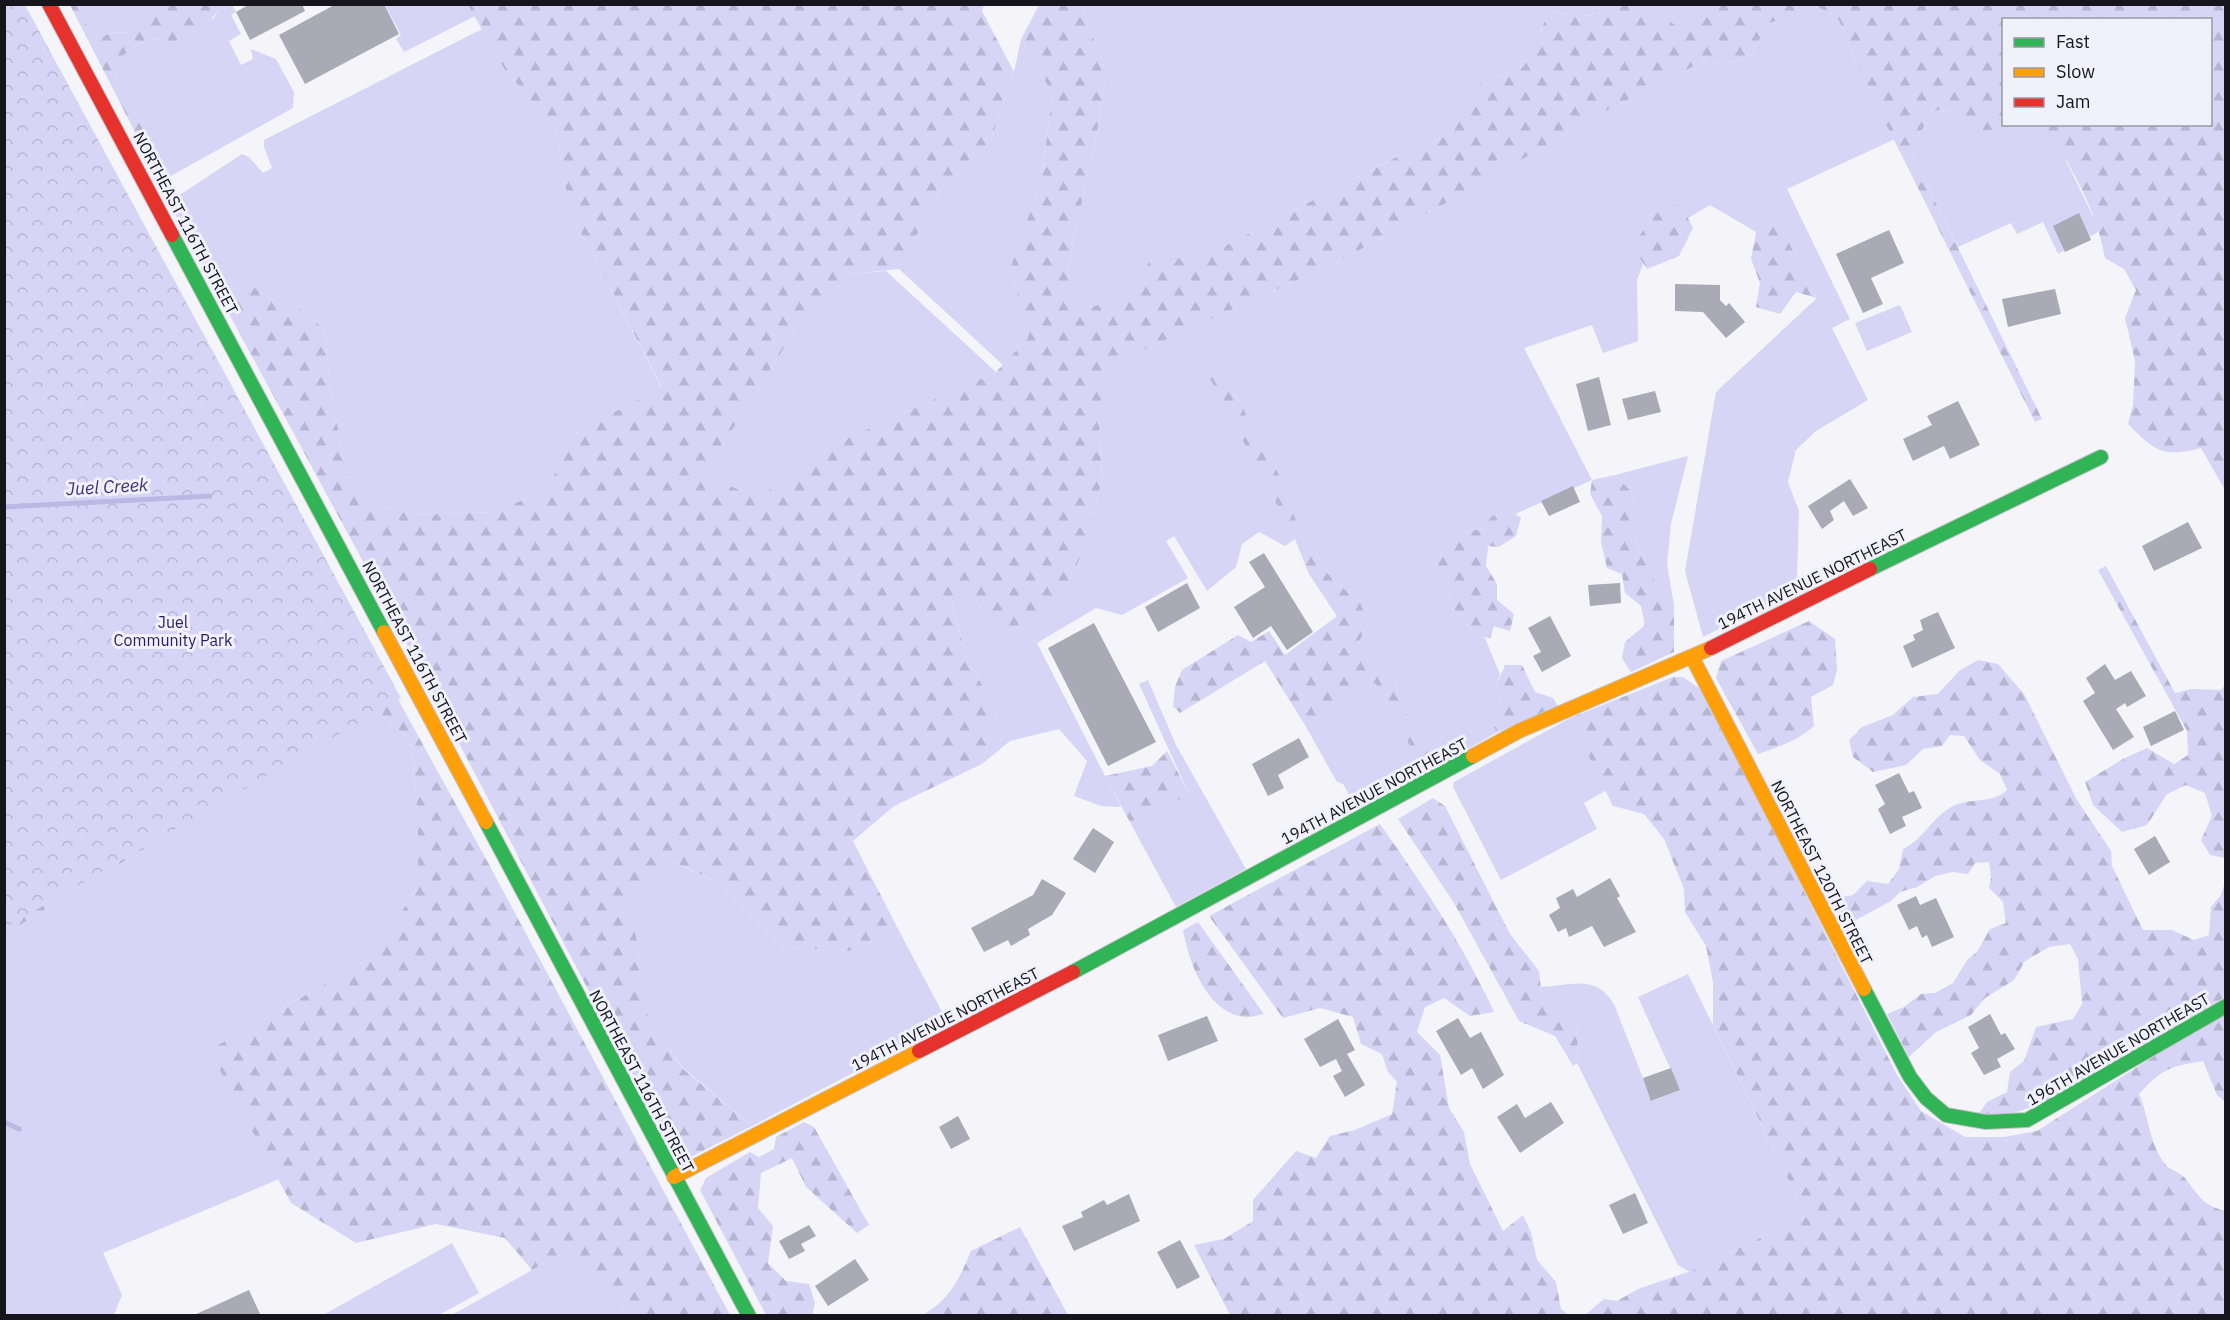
<svg xmlns="http://www.w3.org/2000/svg" width="2230" height="1320" font-family="'IBM Plex Sans',sans-serif">
<style>
.green{fill:#d6d5f6}
.forest{fill:url(#forest-firs)}
.park{fill:url(#park-crowns)}
.lines{fill:none;stroke-linecap:round;stroke-linejoin:round}
.stream{stroke:#bbb8e4;stroke-width:5}
.building{fill:#aaaab6}
.fast-casing{stroke:#c3c3c8;stroke-width:16}
.slow-casing{stroke:#c3c3c8;stroke-width:16}
.jam-casing{stroke:#c3c3c8;stroke-width:16}
.fast{stroke:#30b455;stroke-width:14}
.slow{stroke:#ff9f0a;stroke-width:14}
.jam{stroke:#e5322d;stroke-width:14}
.labels{text-anchor:middle;stroke-width:6;stroke-linejoin:round;paint-order:stroke}
.street-label{font-size:16px;fill:#16151c;stroke:#f1f1fc}
.park-label{font-size:16px;fill:#2c1c63;stroke:#f1f1fc}
.water-label{font-size:18px;font-style:italic;fill:#3e337a;stroke:#f1f1fc}
</style>
<defs>
<pattern id="forest-firs" width="22" height="20" patternUnits="userSpaceOnUse" patternTransform="scale(1.5)"><rect width="22" height="20" fill="#d6d5f6"/><path d="M5 1l3.5 6h-7zM16 11l3.5 6h-7z" fill="#b7b6d2"/></pattern>
<pattern id="park-crowns" width="20" height="18" patternUnits="userSpaceOnUse" patternTransform="scale(1.5)"><rect width="20" height="18" fill="#d6d5f6"/><path d="M2 6a3 3 0 1 1 6 0M12 15a3 3 0 1 1 6 0" fill="none" stroke="#b7b6d2"/></pattern>
</defs>
<rect width="100%" height="100%" fill="#f4f4f9"/>
<g class="green">
<path d="M84,5H154C146,12 142,26 132,31C119,36 116,27 100,39L87,26Z"/>
<polygon points="221,5 232,5 236,12 231,15 241,34 229,41 241,65 253,59 251,49 276,59 294,92 293,108 169,177 117,82 113,66 127,50 150,39 174,41 214,18"/>
<polygon points="385,5 468,5 475,16 404,52 396,39 401,35"/>
<polygon points="1081,5 1599,5 1591,16 1549,12 1524,66 1503,76 1484,78 1451,134 1410,150 1192,263 1159,251 1116,300 1091,307 1073,299 1068,267 1099,122 1106,72"/>
<polygon points="1642,5 1724,5 1684,30"/>
<path d="M1817,7L1837,16L1863,78L1895,139L1787,189L1850,319L1832,328L1868,400L1816,431L1796,450L1788,482L1799,511L1797,579L1780,599L1703,637L1685,571L1716,392L1817,298L1778,221L1756,232L1710,205L1653,239L1637,280L1638,341L1603,353L1592,325L1524,348L1592,480L1515,514L1511,511L1492,516L1481,529L1465,532L1447,540L1433,571L1449,590L1450,606L1480,637L1485,638L1500,674L1496,686L1503,710L1494,727L1496,733L1425,773L1359,805L1353,802L1343,784L1337,782L1305,725L1375,683L1425,772L1432,747C1410,723 1399,710 1396,677L1359,642L1368,624L1361,604L1328,574L1314,548L1300,531L1275,465L1254,436L1242,404L1226,383L1207,372L1295,539L1285,546L1259,532L1242,544L1236,567L1207,591L1174,536L1166,541L1188,578L1122,615L1096,608L1037,643L1121,807L1101,806L1074,796L1087,761L1059,729L1010,741L982,764L998,712L967,659L950,595L972,596L999,631L1029,625L1060,599L1087,544L1102,478L1099,417L1087,396L1106,367L1339,261L1448,202L1602,113L1698,64L1749,60L1768,23L1792,17Z"/>
<polygon points="482,29 505,70 556,129 569,210 662,388 577,432 547,488 497,512 413,515 361,501 344,460 331,393 324,329 292,302 274,302 251,285 230,292 178,196 242,154 249,157 263,173 272,168 264,147 264,140"/>
<polygon points="1021,39 1052,93 1042,178 1011,266 1029,338 1003,365 899,269 940,190 991,140 1014,72"/>
<polygon points="1937,110 1956,111 1998,129 2003,119 2004,124 2043,125 2058,144 2100,231 2058,254 2043,222 2017,234 2011,223 1958,247 1912,154 1920,132"/>
<polygon points="886,271 996,372 837,443 759,497 703,476 794,332 850,274"/>
<polygon points="1900,305 1912,332 1867,351 1855,323"/>
<polygon points="1688,456 1671,524 1667,564 1674,605 1656,584 1629,525 1634,494 1615,475"/>
<polygon points="1148,680 1176,745 1246,869 1176,907 1131,824 1189,794 1139,684"/>
<polygon points="373,709 411,740 418,820 418,889 364,962 209,1050 279,1179 103,1253 122,1295 114,1315 5,1315 4,922"/>
<polygon points="1570,718 1607,790 1584,803 1597,829 1501,880 1453,787 1454,782"/>
<polygon points="669,860 723,885 786,948 853,951 897,927 948,1023 752,1126 682,1067 640,1004 638,945 625,895"/>
<path d="M1688,974L1806,1216L1690,1272L1678,1265L1577,1063L1578,1027L1542,997L1541,987C1571,985 1596,974 1614,1004L1652,1101L1680,1090L1638,997Z"/>
<polygon points="452,1243 479,1293 439,1315 323,1315"/>
<polygon points="568,1250 628,1315 450,1316"/>
</g>
<g class="forest">
<path d="M1724,4L2225,5V490L2201,448C2162,458 2155,451 2128,424L2133,405L2135,361L2125,318L2136,290L2124,269L2105,258C2097,212 2071,163 2043,125L2210,124V20H2004V119L1998,129L1968,132L1956,111L1937,110L1920,132L1912,154L2042,419L2035,422L1863,78L1837,16L1817,7L1792,17L1768,23L1749,60L1698,64L1602,113L1448,202L1339,261L1106,367L1099,417L1102,478L1087,544L1060,599L1029,625L999,631L973,597L950,596L967,659L998,712L982,764L894,806L853,841L897,927L853,951L786,948L723,885L670,860L626,895L638,945L641,1004L682,1068L752,1126L679,1163L386,604L168,201L178,196L230,292L251,285L274,302H292L324,329L331,393L344,460L361,501L413,515L497,512L547,488L577,432L662,387L569,210L556,129L505,70L468,5H984L982,11L1014,72L991,140L940,190L899,269L850,274L794,332L703,476L759,497L837,443L996,372L1028,338L1011,266L1042,178L1052,93L1021,39L1039,5H1081L1106,72L1099,122L1068,267L1073,298L1091,307L1116,300L1159,251L1192,263L1410,150L1451,134L1484,77L1503,76L1524,66L1549,12L1591,16L1599,5H1642L1684,30Z"/>
<path d="M70,5H84L87,26L100,39C116,27 120,36 132,31C142,26 146,12 154,5H221C212,22 196,37 175,41C167,42 159,38 151,40C136,42 123,55 113,66L117,82L169,177L160,181Z"/>
<polygon points="1681,204 1693,228 1679,256 1647,269 1633,247 1653,214"/>
<polygon points="1778,221 1817,298 1796,292 1780,314 1756,307 1760,283 1751,259 1756,232"/>
<polygon points="189,320 492,870 730,1315 628,1315 568,1250 532,1270 505,1238 436,1224 356,1243 291,1203 209,1050 364,962 418,889 418,820 411,740 373,709 5,934 4,427"/>
<path d="M1206,371L1226,383L1242,404L1254,436L1275,465L1300,531L1314,548L1328,574L1361,604L1368,624L1359,642L1396,677C1399,710 1410,723 1432,747L1425,773L1375,683L1305,725L1265,661L1180,713L1173,706L1175,687L1182,670L1238,635L1251,642L1269,631L1285,655L1337,616L1309,574L1295,539Z"/>
<polygon points="1615,475 1634,494 1629,525 1656,584 1674,605 1674,652 1631,672 1622,658 1625,642 1645,625 1641,606 1625,593 1622,574 1607,568 1601,542 1602,516 1590,494 1592,480"/>
<polygon points="1511,511 1521,518 1516,536 1499,547 1488,546 1486,566 1497,584 1497,600 1514,614 1510,631 1494,626 1490,638 1480,637 1450,606 1449,590 1433,571 1447,540 1465,532 1481,529 1492,516"/>
<polygon points="2106,566 2175,693 2191,689 2221,690 2225,685 2225,858 2210,855 2201,840 2212,816 2205,793 2186,785 2167,794 2147,825 2122,832 2093,805 2085,782 2123,759 2147,748 2174,764 2188,755 2187,731 2098,570"/>
<path d="M1809,621L1835,639L1837,670L1833,685L1811,697L1814,726C1799,740 1778,747 1758,754L1716,678L1721,661Z"/>
<path d="M1978,660L1998,664L2024,694L2077,800L2111,851L2112,866L2143,930H2172L2194,940L2209,935L2211,907L2221,895L2225,882V997L2038,1105L2007,1115H1978L1987,1102L2007,1092L2010,1072L2024,1061L2036,1027L2073,1019L2082,1004L2078,959L2070,944L2049,947L2025,961L2014,980L1985,998L1971,1015L1936,1032L1909,1057L1887,1014L1904,1007L1921,994L1935,993L1953,983L1967,960L1977,952L1990,929L2006,923L2003,902L1989,888L1991,877L1989,862L1975,863L1968,874L1953,872L1935,876L1917,887L1900,892L1891,901L1843,927L1833,905L1842,897L1853,895L1867,881L1888,884L1899,869L1903,849C1924,839 1932,817 1953,806C1971,797 1991,805 2007,790L2000,774L1980,760L1964,736L1950,735L1942,746L1923,749L1906,765L1873,772L1853,757L1849,740L1862,727L1893,715L1913,697L1938,694L1959,671Z"/>
<polygon points="1505,665 1522,665 1535,692 1553,698 1558,706 1496,733 1494,727 1503,710 1496,686"/>
<path d="M1673,677H1683L1702,690L1897,1075L1921,1111L1965,1137H2004L2037,1131L2195,1030L2225,1016V1102L2217,1095L2203,1061C2169,1067 2163,1068 2139,1094C2149,1117 2149,1143 2165,1164C2169,1170 2178,1171 2184,1177C2200,1196 2200,1204 2225,1211V1315H1585L1604,1299L1617,1301L1638,1289L1691,1271L1806,1216L1713,1025V983L1706,946L1685,912L1684,889L1664,839L1644,814L1613,806L1570,718Z"/>
<polygon points="1167,751 1189,794 1131,824 1105,776 1152,766"/>
<polygon points="1433,798 1445,806 1510,934 1539,971 1542,997 1578,1027 1577,1063 1573,1066 1555,1036 1519,1021 1454,903 1398,819"/>
<path d="M1380,824C1423,885 1463,944 1494,1012L1470,1016L1444,998L1425,1007L1417,1032L1440,1055L1449,1108L1464,1132L1470,1164L1503,1231L1523,1215L1531,1232L1537,1260L1556,1282L1561,1309L1569,1315H1230L1194,1245L1224,1239L1253,1221V1200L1296,1151L1316,1158L1330,1136L1355,1130L1392,1114L1397,1082L1388,1072L1382,1054L1361,1044L1353,1017L1320,1008L1283,1018L1209,916Z"/>
<path d="M1198,922L1264,1014C1258,1015 1250,1018 1245,1017C1207,1013 1189,963 1183,930Z"/>
<polygon points="804,1122 814,1127 869,1225 857,1233 806,1187 792,1158 761,1173 758,1208 773,1226 768,1263 786,1281 809,1284 815,1303 812,1315 766,1315 700,1190 706,1178 750,1152 759,1157 774,1149 776,1137"/>
<path d="M1020,1227L1068,1315H922C949,1301 960,1278 971,1251Z"/>
</g>
<polygon class="park" points="25,5 401,698 5,928 4,5"/>
<g class="lines">
<g class="stream">
<polyline points="4,507 210,496"/>
<polyline points="4,1122 19,1129"/>
</g>
</g>
<g class="building">
<polygon points="250,4 302,4 305,11 250,40 236,12"/>
<polygon points="336,4 384,4 399,34 305,84 279,35"/>
<polygon points="2079,213 2091,240 2065,252 2053,226"/>
<polygon points="1889,230 1904,263 1871,278 1883,304 1863,313 1836,254"/>
<polygon points="1675,284 1720,285 1720,300 1726,306 1729,303 1745,322 1726,338 1703,312 1675,311"/>
<polygon points="2055,289 2061,314 2008,327 2002,299"/>
<polygon points="1599,377 1611,425 1588,431 1576,384"/>
<polygon points="1655,391 1661,412 1628,420 1622,399"/>
<polygon points="1958,401 1980,445 1950,459 1944,446 1913,461 1903,439 1932,425 1927,416"/>
<polygon points="1850,479 1868,508 1853,516 1844,501 1830,511 1834,520 1822,529 1808,506"/>
<polygon points="1573,486 1580,502 1549,516 1541,501"/>
<polygon points="2188,522 2202,548 2154,571 2142,546"/>
<polygon points="1264,553 1313,632 1287,650 1271,626 1253,638 1234,607 1265,587 1249,562"/>
<polygon points="1187,583 1200,608 1158,632 1145,607"/>
<polygon points="1620,583 1621,603 1590,606 1588,585"/>
<polygon points="1938,612 1955,648 1912,668 1903,646 1915,640 1913,635 1923,630 1920,620"/>
<polygon points="1550,616 1571,656 1542,672 1533,656 1541,652 1528,628"/>
<polygon points="1094,623 1156,742 1108,766 1048,648"/>
<polygon points="2105,664 2115,680 2131,671 2146,696 2127,707 2125,703 2116,709 2134,737 2113,750 2083,701 2095,693 2086,678"/>
<polygon points="2175,711 2184,730 2151,746 2143,727"/>
<polygon points="1299,738 1309,757 1278,775 1284,788 1268,796 1252,764"/>
<polygon points="1899,773 1909,793 1914,791 1922,808 1902,817 1906,826 1890,834 1878,809 1885,804 1875,785"/>
<polygon points="1093,828 1114,842 1095,873 1073,859"/>
<polygon points="2155,836 2170,862 2149,875 2134,849"/>
<polygon points="1610,878 1620,896 1617,898 1636,932 1604,947 1592,926 1569,937 1566,928 1558,932 1549,915 1560,908 1556,898 1573,889 1577,897"/>
<polygon points="1042,879 1066,893 1052,915 1028,929 1030,935 1011,946 1008,940 984,952 971,928 1033,895"/>
<polygon points="1916,896 1920,905 1936,898 1954,937 1932,947 1927,935 1922,938 1917,926 1909,930 1897,905"/>
<polygon points="1990,1014 2001,1035 2005,1033 2015,1049 1997,1059 2001,1067 1984,1075 1971,1053 1979,1048 1968,1027"/>
<polygon points="1207,1016 1218,1041 1168,1061 1158,1035"/>
<polygon points="1458,1018 1470,1038 1481,1032 1504,1075 1483,1089 1472,1068 1461,1075 1436,1031"/>
<polygon points="1338,1019 1355,1050 1347,1054 1365,1085 1345,1097 1333,1076 1342,1071 1336,1059 1320,1067 1304,1039"/>
<polygon points="1671,1068 1680,1090 1651,1101 1643,1078"/>
<polygon points="1551,1102 1564,1123 1520,1153 1497,1117 1517,1104 1525,1118"/>
<polygon points="958,1116 970,1139 951,1149 939,1127"/>
<polygon points="1635,1193 1648,1223 1623,1234 1609,1205"/>
<polygon points="1129,1194 1140,1221 1074,1251 1062,1226 1083,1217 1081,1212 1104,1200 1107,1205"/>
<polygon points="809,1225 816,1236 801,1244 805,1251 789,1259 779,1241"/>
<polygon points="1180,1240 1200,1277 1177,1289 1157,1252"/>
<polygon points="855,1259 869,1280 828,1306 815,1286"/>
<polygon points="249,1290 261,1316 192,1316"/>
</g>
<g class="lines">
<defs>
<g id="fast">
<polyline points="172,235 384,632"/>
<polyline points="1870,569 2101,457"/>
<polyline points="486,822 749,1316"/>
<polyline points="1073,972 1473,756"/>
<polyline points="1864,989 1910,1077 1926,1098 1946,1115 1986,1122 2027,1120 2226,1006"/>
</g>
<g id="slow">
<polyline points="384,632 486,822"/>
<polyline points="1692,657 1864,989"/>
<polyline points="1473,756 1519,731 1711,648"/>
<polyline points="674,1177 919,1051"/>
</g>
<g id="jam">
<polyline points="49,4 172,235"/>
<polyline points="1711,648 1870,569"/>
<polyline points="919,1051 1073,972"/>
</g>
</defs>
<use href="#fast" class="fast-casing"/>
<use href="#slow" class="slow-casing"/>
<use href="#jam" class="jam-casing"/>
<use href="#fast" class="fast"/>
<use href="#slow" class="slow"/>
<use href="#jam" class="jam"/>
</g>
<g class="labels">
<g class="street-label">
<text transform="translate(186 223) rotate(62)" y="6">NORTHEAST 116TH STREET</text>
<text transform="translate(1812 579) rotate(-26)" y="6">194TH AVENUE NORTHEAST</text>
<text transform="translate(415 652) rotate(62)" y="6">NORTHEAST 116TH STREET</text>
<text transform="translate(1374 791) rotate(-28)" y="6">194TH AVENUE NORTHEAST</text>
<text transform="translate(1822 872) rotate(63)" y="6">NORTHEAST 120TH STREET</text>
<text transform="translate(945 1019) rotate(-27)" y="6">194TH AVENUE NORTHEAST</text>
<text transform="translate(2118 1049) rotate(-30)" y="6">196TH AVENUE NORTHEAST</text>
<text transform="translate(642 1081) rotate(62)" y="6">NORTHEAST 116TH STREET</text>
</g>
<g class="park-label">
<text x="173" y="628">Juel<tspan x="173" dy="18">Community Park</tspan></text>
</g>
<g class="water-label">
<text transform="translate(107 487) rotate(-3)" y="6">Juel Creek</text>
</g>
</g>
<rect width="2230" height="1320" fill="none" stroke="#16151c" stroke-width="12"/>
<rect x="2002" y="18" width="210" height="108" fill="#f1f1fc" stroke="#9999a2" stroke-width="1.5"/>
<rect x="2014" y="38" width="30" height="9" fill="#30b455" stroke="#9999a2" stroke-width="1.5"/>
<text x="2056" y="48" font-size="18" fill="#16151c">Fast</text>
<rect x="2014" y="68" width="30" height="9" fill="#ff9f0a" stroke="#9999a2" stroke-width="1.5"/>
<text x="2056" y="78" font-size="18" fill="#16151c">Slow</text>
<rect x="2014" y="98" width="30" height="9" fill="#e5322d" stroke="#9999a2" stroke-width="1.5"/>
<text x="2056" y="108" font-size="18" fill="#16151c">Jam</text>
</svg>
